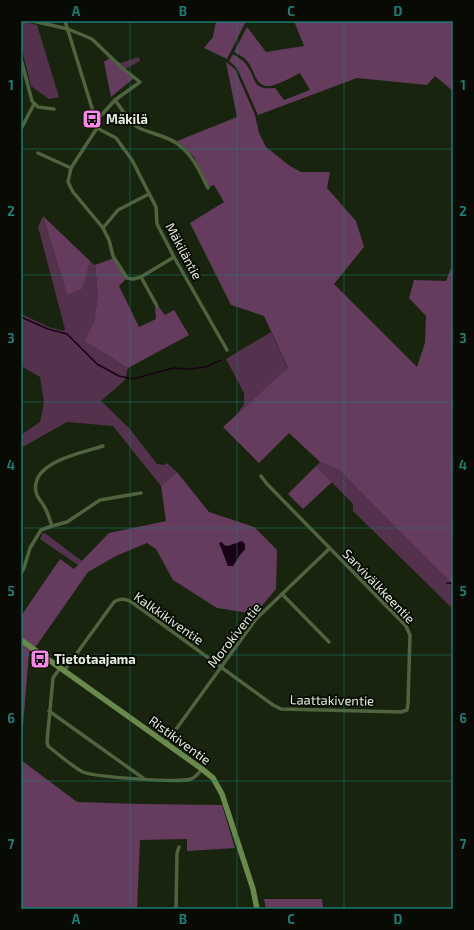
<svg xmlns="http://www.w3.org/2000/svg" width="474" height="930" font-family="'Exo 2',sans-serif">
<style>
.green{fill:#54324d}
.forest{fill:#653c5e}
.water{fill:#190015}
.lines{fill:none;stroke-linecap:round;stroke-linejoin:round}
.stream{stroke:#190015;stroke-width:1.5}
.street{stroke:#4f633e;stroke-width:3.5}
.secondary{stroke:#6a894c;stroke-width:5.5}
.grid{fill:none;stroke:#1a7c74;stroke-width:1;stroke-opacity:0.55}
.labels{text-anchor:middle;stroke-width:4;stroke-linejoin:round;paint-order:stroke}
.poi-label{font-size:13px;font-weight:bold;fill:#e4ecdd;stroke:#070b03;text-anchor:start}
.street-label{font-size:13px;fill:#e4ecdd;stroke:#070b03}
.neatline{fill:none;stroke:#1a7c74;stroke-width:1.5}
.grid-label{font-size:13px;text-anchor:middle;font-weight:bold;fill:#1a7c74}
</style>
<rect width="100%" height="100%" fill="#18240d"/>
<g class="green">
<polygon points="21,21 37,25 59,97 49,99 31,86 21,46"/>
<polygon points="139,57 140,61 123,70 117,62 121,63"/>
<polygon points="43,216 67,295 81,289 90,261 95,265 98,295 94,322 84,341 128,368 125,380 101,401 129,428 157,464 164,465 167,463 177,472 161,486 113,426 67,422 21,448 21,435 40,422 44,402 40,377 21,366 21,314 49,327 63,331 65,329 38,227"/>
<polygon points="271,332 288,369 237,414 244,404 244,393 226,359"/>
<polygon points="320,462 339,470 453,585 453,609 353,511 353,504 316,466"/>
<polygon points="43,533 46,534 82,561 78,565 40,539"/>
</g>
<g class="forest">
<polygon points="216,21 246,21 227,59 204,48 213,37"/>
<path d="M294,21H453V91L435,76L427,85L357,78L258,115L237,68L229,61L233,54C237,57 243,60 246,64C257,79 251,90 275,88L284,100L310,90L300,73C292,77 283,82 274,85C255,91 256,71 247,61C244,57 238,54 234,52L247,27L266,52L304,46Z"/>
<polygon points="111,57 134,78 111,97 104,62"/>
<polygon points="226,62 235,69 255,115 259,133 266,147 290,166 301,172 330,172 327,188 356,221 364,247 334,284 417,367 425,343 426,316 409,298 414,280 446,281 453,263 453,585 339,470 320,462 289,433 259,463 223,427 288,368 264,316 231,305 190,223 224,202 214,185 209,187 194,157 177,141 237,117"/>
<polygon points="43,216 90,261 82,289 67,295"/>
<polygon points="114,258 127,278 119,286 139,327 156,319 155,307 158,306 165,315 174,310 189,335 128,368 84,341 94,322 98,295 95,265"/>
<polygon points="316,466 332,482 303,509 288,494"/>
<polygon points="177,472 209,512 254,527 277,550 276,589 255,614 217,608 173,580 156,549 147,543 116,556 88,572 37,645 29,652 21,751 21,616 60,559 74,569 109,533 166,521 161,486"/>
<polygon points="21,760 77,802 140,804 222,805 235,848 187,851 187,839 140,840 137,909 21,909"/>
<polygon points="264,899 322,899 323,909 266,909"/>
</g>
<polygon class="water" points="242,541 245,544 245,549 240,555 233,566 228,566 219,543 222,542 224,545 228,546"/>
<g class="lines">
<g class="stream">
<polyline points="21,317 48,329 67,334 97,364 119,376 133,379 173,368 189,369 206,367 221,360"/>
<polyline points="447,583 453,583"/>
</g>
<g class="street">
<polyline points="33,21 68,29 92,39 121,67 140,82 115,100 96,121"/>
<polyline points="65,21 96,121 97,128"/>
<polyline points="21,59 32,101 38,107 54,109"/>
<path d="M115,100C122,109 129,123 139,128C152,134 168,136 179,145C194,157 200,172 208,188"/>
<polyline points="97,128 116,138 132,160 156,207 157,224 174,257 227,350"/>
<polyline points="97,128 71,168 68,182 73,192 103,228 109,240 113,256 127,278 133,279 141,277 174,257"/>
<polyline points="21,129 34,104"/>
<polyline points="38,153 71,168"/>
<polyline points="103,228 118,210 149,194"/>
<polyline points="141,277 157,306"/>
<path d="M52,526C50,520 48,513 45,508C43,503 37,498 36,492C30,462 82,453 103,446"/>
<polyline points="21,573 24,568 30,548 41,530 52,526 67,522 100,500 141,493"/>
<polyline points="282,594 329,642"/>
<path d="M60,668L53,678L47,742L48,746C58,754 73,767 83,772C94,777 180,783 191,779C196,777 199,773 202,769"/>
<path d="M64,671L114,602C121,597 127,599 133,603L273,705L281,709L401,712L407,710L408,703L410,635L406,626L267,484L261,476"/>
<polyline points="49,711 143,778"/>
<polyline points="166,743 256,619 329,549"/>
<polyline points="176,909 177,853 179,847"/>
</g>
<polyline class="secondary" points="21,640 202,769 213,778 222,794 253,889 257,909"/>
</g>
<path class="grid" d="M130,21V909M237,21V909M344,21V909M21,149H453M21,275H453M21,402H453M21,528H453M21,655H453M21,781H453"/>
<defs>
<symbol id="bus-square" viewBox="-11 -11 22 22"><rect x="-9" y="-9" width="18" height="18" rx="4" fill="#fa87e7" stroke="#070b03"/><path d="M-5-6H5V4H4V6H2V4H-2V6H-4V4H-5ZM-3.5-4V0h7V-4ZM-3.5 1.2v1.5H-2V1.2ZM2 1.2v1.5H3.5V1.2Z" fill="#111"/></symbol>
</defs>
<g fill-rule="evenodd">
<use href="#bus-square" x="81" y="108" width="22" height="22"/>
<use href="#bus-square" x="29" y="648" width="22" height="22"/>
</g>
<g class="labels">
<g class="poi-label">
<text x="106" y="124">Mäkilä</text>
<text x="54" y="664">Tietotaajama</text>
</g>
<g class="street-label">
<text transform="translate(184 251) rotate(62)" y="5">Mäkiläntie</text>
<text transform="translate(379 586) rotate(46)" y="5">Sarvivälkkeentie</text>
<text transform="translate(169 618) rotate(35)" y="5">Kalkkikiventie</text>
<text transform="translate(234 635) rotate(-52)" y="5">Morokiventie</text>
<text transform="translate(332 700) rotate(1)" y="5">Laattakiventie</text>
<text transform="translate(180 740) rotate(36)" y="5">Ristikiventie</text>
</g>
</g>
<rect width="474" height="930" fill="none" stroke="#070b03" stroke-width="44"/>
<rect x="22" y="22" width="430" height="886" class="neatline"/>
<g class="grid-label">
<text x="76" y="16">A</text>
<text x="183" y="16">B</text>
<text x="291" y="16">C</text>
<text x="398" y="16">D</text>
<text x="11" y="90">1</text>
<text x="463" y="90">1</text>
<text x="11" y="216">2</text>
<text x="463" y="216">2</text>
<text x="11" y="343">3</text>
<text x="463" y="343">3</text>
<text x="11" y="470">4</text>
<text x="463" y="470">4</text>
<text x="11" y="596">5</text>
<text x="463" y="596">5</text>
<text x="11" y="723">6</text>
<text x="463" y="723">6</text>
<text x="11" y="849">7</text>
<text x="463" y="849">7</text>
<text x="76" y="924">A</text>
<text x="183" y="924">B</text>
<text x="291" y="924">C</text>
<text x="398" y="924">D</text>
</g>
</svg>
